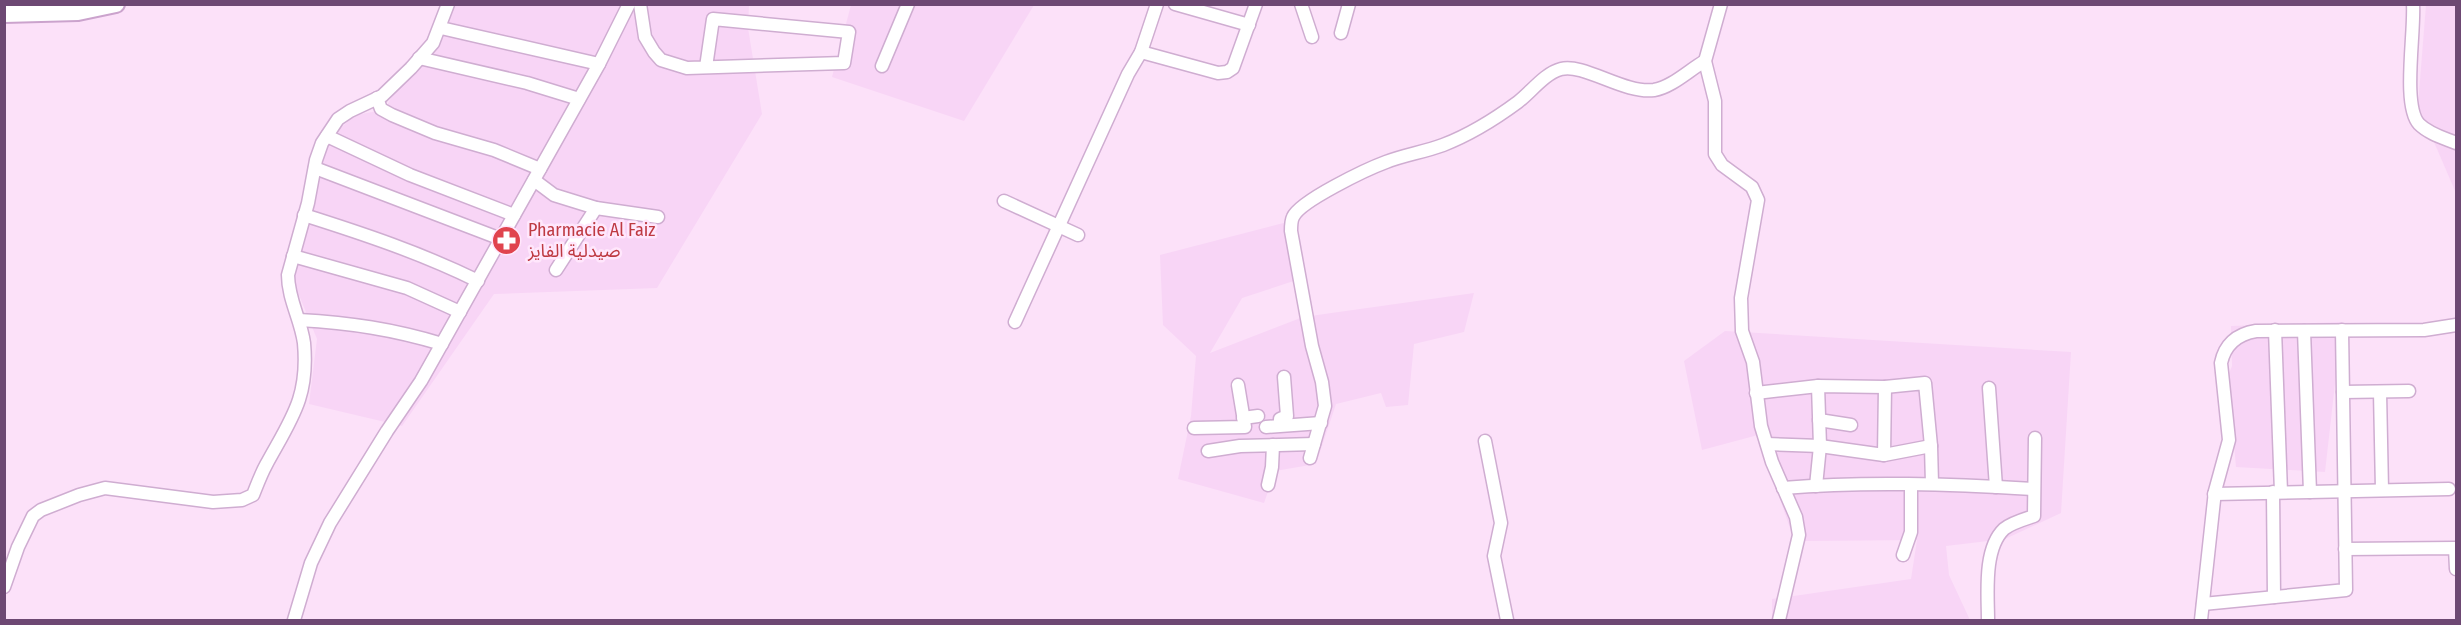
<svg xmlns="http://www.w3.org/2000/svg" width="2461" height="625" font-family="'Fira Sans Condensed','Noto Sans Arabic',sans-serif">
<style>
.residential{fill:#f8d5f6}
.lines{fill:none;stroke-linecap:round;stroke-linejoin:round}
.street-casing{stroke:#cfadd1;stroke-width:15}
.secondary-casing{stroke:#cba3cd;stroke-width:20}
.street{stroke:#fff;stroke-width:12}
.secondary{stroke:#fff;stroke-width:16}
.labels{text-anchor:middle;stroke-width:5;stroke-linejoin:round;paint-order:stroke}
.health-label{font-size:18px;fill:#be3a42;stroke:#ffe7fc;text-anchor:start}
</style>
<rect width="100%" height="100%" fill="#fce1f9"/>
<g class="residential">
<polygon points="444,5 749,5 748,28 762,114 657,288 494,294 402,426 309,404 317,339 292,278 326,141 355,115 384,110 443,11"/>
<polygon points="851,5 1034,5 964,121 832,77"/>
<polygon points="2426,5 2456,5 2456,193 2418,105"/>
<polygon points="1295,220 1306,277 1242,298 1210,353 1303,317 1474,293 1464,332 1414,344 1408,405 1386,407 1381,393 1336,404 1316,464 1275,471 1264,503 1178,479 1191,416 1196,356 1163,325 1160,255"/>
<polygon points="2342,322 2325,472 2236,467 2228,376 2232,366 2231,326"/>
<polygon points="1725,331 2071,352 2061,513 2005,539 1946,546 1949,575 1970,620 1772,620 1772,599 1911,579 1917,540 1806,541 1792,534 1758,435 1702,450 1684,361"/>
</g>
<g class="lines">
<defs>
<g id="street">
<polyline points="640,4 645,37 654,52 661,60 687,68 844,63 849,32 713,19 706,67"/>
<polyline points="1175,4 1249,25"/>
<polyline points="1301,4 1312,37"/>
<polyline points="1721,4 1705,61 1715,101 1715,154 1722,165 1752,187 1758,200 1741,298 1742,331 1753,362 1761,426 1772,462 1796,517 1799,535 1779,620"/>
<path d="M2413,4C2415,33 2402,105 2419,124C2429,134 2444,138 2456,143"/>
<polyline points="441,28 599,64"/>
<polyline points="1341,33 1349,4"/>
<polyline points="1141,52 1218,73 1227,72 1233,68 1256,4"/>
<polyline points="419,58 527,83 579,99"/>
<polyline points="882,66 908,4"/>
<polyline points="377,98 381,109 392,115 435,133 494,150 540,169"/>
<polyline points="327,136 410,175 514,215"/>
<polyline points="315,168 501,239"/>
<polyline points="534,180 554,195 596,208 658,217"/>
<polyline points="1004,201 1078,235"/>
<path d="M304,215C364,234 421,253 478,281"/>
<polyline points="293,256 407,288 460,312"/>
<polyline points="556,270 596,208"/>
<path d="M299,320C351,323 392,329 442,344"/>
<polyline points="1015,322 1128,74 1141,52 1157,4"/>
<polyline points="2275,330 2281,492"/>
<polyline points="2304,331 2310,492"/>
<polyline points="1989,388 1996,487"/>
<polyline points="2343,392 2409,391"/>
<polyline points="2380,392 2382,490"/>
<polyline points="1756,393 1818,386 1885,387 1925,383 1931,446 1932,484"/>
<polyline points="1243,418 1258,416"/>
<polyline points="1819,420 1851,425"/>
<polyline points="1280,425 1280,419 1287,416 1284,377"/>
<polyline points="1266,427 1321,423"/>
<polyline points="1194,428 1245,427 1238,385"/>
<polyline points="1485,441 1501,523 1494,556 1507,620"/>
<polyline points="1767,444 1820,446 1884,455 1931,446"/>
<polyline points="1208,451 1240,446 1314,444"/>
<polyline points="1884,455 1885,387"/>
<path d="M1310,458L1325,406L1322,382L1312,346L1291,231C1291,226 1291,221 1293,217C1300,201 1367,169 1386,162C1404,155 1424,152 1443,145C1469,135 1495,119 1518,102C1531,92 1545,73 1561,69C1584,63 1624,94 1654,90C1672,87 1689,70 1705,61"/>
<polyline points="1268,485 1272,467 1273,445"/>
<polyline points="1816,486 1820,446 1818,386"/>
<path d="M1783,488C1866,481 1950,484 2033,489"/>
<polyline points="2273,492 2274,597"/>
<polyline points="2214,494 2449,489"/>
<polyline points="2345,549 2455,548 2456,569"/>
<polyline points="1903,555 1911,532 1911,485"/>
<path d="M4,587L18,547L33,516L41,510L79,495L105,488L213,502L242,500L253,495C257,485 261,474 266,465C291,419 309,398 304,343C301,320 288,299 288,275L308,203L316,160L322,143L338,119L350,111L382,96L411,68L433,43L448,4"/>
<polyline points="2203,604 2346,590 2342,330"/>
<polyline points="294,620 311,563 330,523 387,431 421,381 599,64 629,4"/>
<path d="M1988,620C1988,595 1983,549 2004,529C2011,523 2025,519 2034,516L2035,438"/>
<path d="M2201,620L2215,491L2229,440L2221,363C2225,344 2238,334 2256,331L2424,330L2456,325"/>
</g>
<polyline id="secondary" points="4,14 78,12 116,4"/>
</defs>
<use href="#street" class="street-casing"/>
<use href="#secondary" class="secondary-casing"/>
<use href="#street" class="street"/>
<use href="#secondary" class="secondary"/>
</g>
<defs>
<symbol id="pharmacy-disc" viewBox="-11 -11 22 22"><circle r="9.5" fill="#e0444e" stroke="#ffe7fc"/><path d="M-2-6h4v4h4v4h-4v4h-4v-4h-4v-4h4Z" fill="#fff"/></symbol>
</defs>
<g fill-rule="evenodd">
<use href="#pharmacy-disc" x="490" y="224" width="33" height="33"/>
</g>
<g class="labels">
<g class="health-label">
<text x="528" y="236">Pharmacie Al Faiz<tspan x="528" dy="21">صيدلية الفايز</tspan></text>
</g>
</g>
<rect width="2461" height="625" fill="none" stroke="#6d4873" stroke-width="12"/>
</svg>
